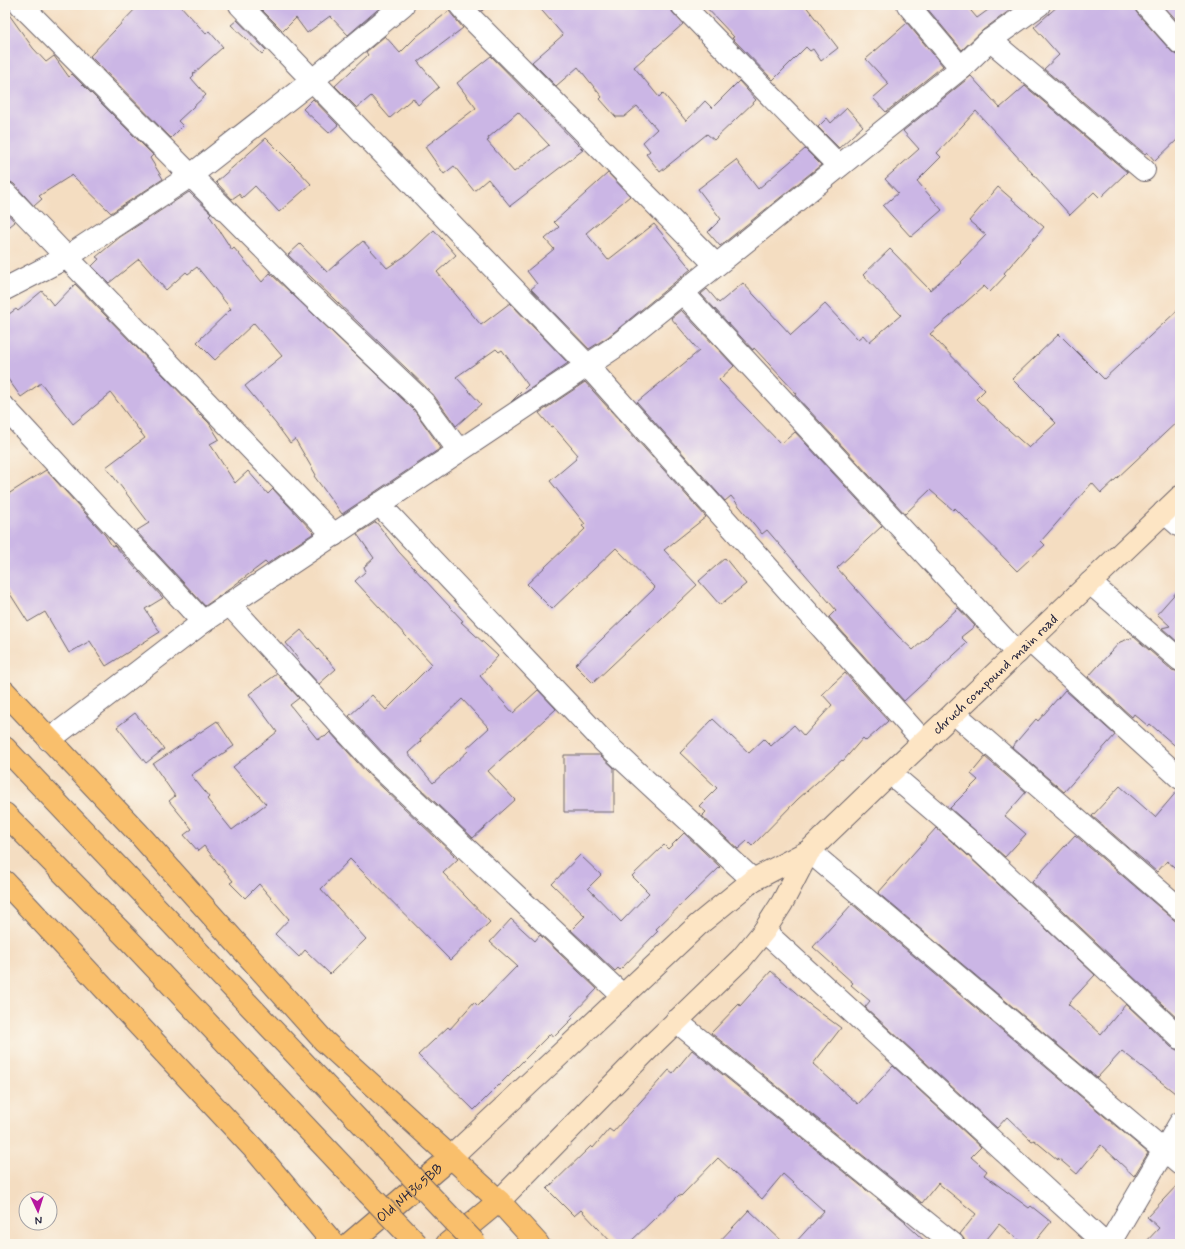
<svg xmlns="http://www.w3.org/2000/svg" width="1185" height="1249" font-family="Mynerve,sans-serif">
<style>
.building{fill:#cbb6e5;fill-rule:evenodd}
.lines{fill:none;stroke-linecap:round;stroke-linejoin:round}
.street-casing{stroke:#6c636a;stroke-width:24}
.secondary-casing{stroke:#6c636a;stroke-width:24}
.primary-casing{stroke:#6c636a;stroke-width:24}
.highway-casing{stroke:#6c636a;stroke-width:24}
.street{stroke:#fff;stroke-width:22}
.secondary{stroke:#fde5c4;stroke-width:22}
.primary{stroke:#f9bf6c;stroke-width:22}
.highway{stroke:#f9bf6c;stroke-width:22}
.highway-bridge-casing{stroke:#6c636a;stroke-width:24;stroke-linecap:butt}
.highway-bridge{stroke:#f9bf6c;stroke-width:22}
.labels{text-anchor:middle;stroke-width:3;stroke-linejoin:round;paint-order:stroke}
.street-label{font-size:14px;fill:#22223b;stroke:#fbf7ec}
</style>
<rect width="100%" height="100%" fill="#fbf7ec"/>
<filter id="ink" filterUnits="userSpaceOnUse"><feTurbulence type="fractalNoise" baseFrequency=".025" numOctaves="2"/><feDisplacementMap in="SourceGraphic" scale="8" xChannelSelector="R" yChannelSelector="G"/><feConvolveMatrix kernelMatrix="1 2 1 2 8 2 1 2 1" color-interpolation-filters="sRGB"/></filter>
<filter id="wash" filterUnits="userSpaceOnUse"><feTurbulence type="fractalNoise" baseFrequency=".012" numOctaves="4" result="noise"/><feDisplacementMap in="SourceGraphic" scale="16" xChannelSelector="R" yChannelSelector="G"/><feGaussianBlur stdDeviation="0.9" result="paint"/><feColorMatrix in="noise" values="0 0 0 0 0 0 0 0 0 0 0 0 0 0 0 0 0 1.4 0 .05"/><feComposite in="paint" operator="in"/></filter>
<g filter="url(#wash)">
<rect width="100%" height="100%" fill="#f4ddc1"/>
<g id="blocks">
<g class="building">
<polygon points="139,5 180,5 206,34 209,31 223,47 193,74 194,75 191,78 206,95 178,121 183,126 171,138 90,56"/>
<polygon points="257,5 383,5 348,35 330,16 307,33 296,18 283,31"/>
<polygon points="476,5 488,5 482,11"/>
<polygon points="537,5 670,5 670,8 673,13 683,24 634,67 659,97 663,93 686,121 705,101 712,108 739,81 756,100 714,140 707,134 660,172 646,154 650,151 643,142 657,129 637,106 624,117 616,117 600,99 602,97 578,67 556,86 532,62 563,35"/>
<polygon points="699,5 805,5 838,48 821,61 813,49 810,51 806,47 773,80 732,38 734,37 704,5 702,7"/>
<polygon points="928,5 966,5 977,18 995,5 1017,5 983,30 962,50 926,7"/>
<polygon points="1059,5 1134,5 1134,8 1137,13 1171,51 1176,55 1180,55 1180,137 1155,161 1147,152 1145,154 1044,69 1059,55 1034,27"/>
<polygon points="1163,5 1180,5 1180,24"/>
<polygon points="5,9 33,48 46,62 54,56 69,77 72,74 153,155 150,158 163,179 111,213 72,175 39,196 42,199 34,206 14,184 9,181 5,181"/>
<polygon points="449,11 463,28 418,62 439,87 418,105 413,98 390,118 371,96 357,108 335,86 368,55 366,52 385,36 400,53 417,36"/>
<polygon points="237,20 266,50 262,54 231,25"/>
<polygon points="907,23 943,66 886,112 873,98 889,84 866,59"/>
<path d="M491,56L583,150L510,206L488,179L474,191L454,166L444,174L425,147L476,108L457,83ZM518,112L549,145L514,172L487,141L489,140L488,138Z"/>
<polygon points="971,76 1000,108 1025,86 1127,172 1100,198 1094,192 1070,215 976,111 937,153 941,157 917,181 942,210 911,237 883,206 898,193 885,179 919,149 903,131"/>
<polygon points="313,99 338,125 329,133 303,109"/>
<polygon points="847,108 863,126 839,148 818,127 827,118 831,123"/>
<polygon points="266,138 297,169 311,184 279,212 255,186 242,198 239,194 232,199 216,182"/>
<polygon points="805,149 821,165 720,246 708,232 721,219 698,189 736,160 758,189"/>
<polygon points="608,173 630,196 586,233 608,260 654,224 691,269 608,337 589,349 531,289 537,284 527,271 554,249 545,239 559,227 554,222"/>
<polygon points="998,187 1044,227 1004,273 1006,275 990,292 984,286 930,334 985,390 976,399 1000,422 1029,448 1056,423 1012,379 1059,334 1104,379 1180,308 1180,419 1101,493 1092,483 1041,541 1045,545 1017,571 955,508 953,510 930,490 905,514 795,395 797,394 754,348 753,350 701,294 707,289 719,303 743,283 791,335 825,304 858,339 863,335 869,342 901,315 863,275 890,249 930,290 961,263 960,262 986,235 969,221"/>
<polygon points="189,192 211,213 209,215 232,250 234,248 262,282 270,273 414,410 441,448 342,514 314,476 316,475 295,439 290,443 276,424 245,386 282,356 254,323 215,360 197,342 231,309 197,267 188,274 186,272 166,290 139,259 109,283 92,266 99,259 96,257 120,237"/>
<polygon points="5,211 15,222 5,230"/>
<polygon points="434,230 456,255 437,272 481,325 510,303 568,363 511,402 528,385 502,350 499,352 496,349 456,377 481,404 456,426 432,393 288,255 300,244 327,272 363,241 387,268 408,254"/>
<polygon points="75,284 195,408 199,415 200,414 209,423 219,439 210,444 235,483 248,471 268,494 273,489 314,533 267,564 265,562 228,590 205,606 136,531 149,523 106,467 145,438 111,393 73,424 41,383 21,397 5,375 5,317 16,309 18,311 42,291 54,306"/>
<polygon points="681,310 734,366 719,380 781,444 795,432 882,526 837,568 898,636 913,650 958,608 975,626 961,637 967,643 904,701 829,617 836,610 767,530 762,534 731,496 725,501 637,402 699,351 671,318"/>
<polygon points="585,382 706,517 664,550 697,585 593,683 575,665 655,588 616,548 552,609 527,584 585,529 582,526 585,524 550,481 576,459 575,457 578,455 553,426 551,427 539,413"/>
<polygon points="46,470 105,535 112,546 114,545 163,598 145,609 160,632 106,666 90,641 69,653 45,612 28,622 5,586 5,496"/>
<path d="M376,522L399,552L463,621L461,622L498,656L480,676L513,713L538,690L556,709L488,771L515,800L473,838L384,754L349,716L372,695L386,710L432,664L355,581L366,571L364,567L374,558L357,534ZM462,699L489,728L466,749L468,751L433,783L408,753L421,741L420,739Z"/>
<polygon points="725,558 746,584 720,605 699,581"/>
<polygon points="1180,588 1180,644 1162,628 1170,626 1157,614"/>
<polygon points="301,630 336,669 319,684 297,660 299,659 286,643"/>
<polygon points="1134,637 1172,670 1180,672 1180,750 1150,724 1148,726 1134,714 1132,717 1088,677 1120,642"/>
<polygon points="845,673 888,721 866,741 863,738 843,761 842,760 798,799 752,846 747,841 738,849 702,816 706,812 699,806 717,788 680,753 713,719 749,753 764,739 771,746 794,725 804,736 832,705 822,694"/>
<polygon points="277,674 299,698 290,705 318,740 323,736 325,737 330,732 366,772 454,855 453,855 458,859 443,873 490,922 450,960 350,859 321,889 366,939 330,974 305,950 299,957 275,934 289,919 259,884 245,898 230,883 233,881 204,846 198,851 184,835 192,829 169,801 175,796 153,764 217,721 234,746 191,775 209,797 207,799 232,830 266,804 233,767 277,732 249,694"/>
<polygon points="1065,690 1115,735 1064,792 1012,747 1036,719 1038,721"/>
<polygon points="135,713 164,749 146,763 117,727"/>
<polygon points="564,755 600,755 614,768 614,812 564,812"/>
<polygon points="985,757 1026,792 1005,816 1026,834 1005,857 950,808 978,780 971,774"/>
<polygon points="1120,786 1155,817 1178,790 1180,790 1180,872 1167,861 1157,872 1092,816"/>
<polygon points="936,828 965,853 1095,975 1068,1004 1101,1034 1126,1004 1171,1047 1177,1050 1180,1050 1180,1097 1122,1051 1097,1078 878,893"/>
<polygon points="684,833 720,867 656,929 658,931 620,970 618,968 615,971 571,930 585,916 552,884 580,855 601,875 588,888 621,922 649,893 632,876 664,845 668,849"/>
<polygon points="1075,835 1180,925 1180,1021 1032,882"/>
<polygon points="852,904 1148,1153 1134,1176 1101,1145 1077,1174 1058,1158 1058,1160 1034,1140 1032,1141 1007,1117 997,1128 865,1007 870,1001 851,985 853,983 813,947"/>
<polygon points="511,919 535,941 540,935 597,989 571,1016 573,1018 554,1037 550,1034 474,1110 418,1055 448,1027 450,1029 474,1002 478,1006 517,966 490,942"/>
<polygon points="771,971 810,1005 841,1028 813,1064 858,1104 893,1066 981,1147 971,1157 987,1171 984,1175 1029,1208 1031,1206 1051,1222 1033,1244 1023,1244 999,1224 983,1244 965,1244 964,1239 960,1234 976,1214 938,1183 922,1203 711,1033 739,1004 740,1006"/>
<polygon points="692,1050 906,1222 905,1223 928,1244 794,1244 824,1211 783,1174 762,1199 718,1158 681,1196 679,1195 628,1244 613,1244 581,1210 574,1216 547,1189 591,1146 593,1148 609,1129 613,1132 669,1070 673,1073"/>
<polygon points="1180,1182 1180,1244 1144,1244 1159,1228 1147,1217"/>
<polygon points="749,1210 785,1244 717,1244"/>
</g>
</g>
</g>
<g filter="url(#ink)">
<use href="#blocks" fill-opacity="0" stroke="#6c636a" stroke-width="1"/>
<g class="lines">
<defs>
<g id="street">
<polyline points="21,5 304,289 423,402 459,451"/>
<polyline points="240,5 587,365 924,742"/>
<polyline points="460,5 472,19 716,265"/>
<polyline points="682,5 839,166"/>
<polyline points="908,5 961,68"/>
<polyline points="1146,5 1180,43"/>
<polyline points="990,40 1144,170"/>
<polyline points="5,193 334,535"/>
<polyline points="5,289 67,257 190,176 313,80 403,5"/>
<polyline points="683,293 1017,653"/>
<polyline points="5,408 203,622"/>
<polyline points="379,504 604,742 753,880"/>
<polyline points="1164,512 1180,526"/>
<polyline points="1090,583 1180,660"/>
<polyline points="229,604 375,763 623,996"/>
<polyline points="1030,641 1180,778"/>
<polyline points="954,713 1180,909"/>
<polyline points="49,740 203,622 615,347 961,68 990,40 1039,5"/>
<polyline points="890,773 973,844 1180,1038"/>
<polyline points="809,851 1180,1164"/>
<polyline points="764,931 1105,1244"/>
<polyline points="676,1021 953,1244"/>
<polyline points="1109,1244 1180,1123"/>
</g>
<g id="secondary">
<polyline points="451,1157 698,925 753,880 809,851"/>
<path id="s1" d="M499,1201L656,1041L741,959L764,931L782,903L809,851L890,773L954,713L1180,497"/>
</g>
<g id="primary">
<polyline points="5,692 139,834 324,1041 499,1201 538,1244"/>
<polyline points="5,882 255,1150 334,1244"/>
<path id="s2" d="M349,1244L451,1157"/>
</g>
<g id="highway">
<polyline points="5,748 399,1163"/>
<polyline points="5,814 128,939 368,1193"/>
<polyline points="447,1244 499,1201"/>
</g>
</defs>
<use href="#street" class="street-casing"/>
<use href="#secondary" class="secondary-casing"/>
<use href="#primary" class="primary-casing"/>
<use href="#highway" class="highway-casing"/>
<use href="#street" class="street"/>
<use href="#secondary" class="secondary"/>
<use href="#primary" class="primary"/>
<use href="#highway" class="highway"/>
<defs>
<g id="highway-bridge">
<polyline points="399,1163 476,1244"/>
<polyline points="368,1193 417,1244"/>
</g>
</defs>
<use href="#highway-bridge" class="highway-bridge-casing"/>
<use href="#highway-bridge" class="highway-bridge"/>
</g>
</g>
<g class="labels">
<g class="street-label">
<text dy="5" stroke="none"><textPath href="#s1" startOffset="727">chruch compound main road</textPath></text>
<text dy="5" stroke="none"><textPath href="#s2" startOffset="79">Old NH365BB</textPath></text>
</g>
</g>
<rect width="1185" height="1249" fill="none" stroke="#fbf7ec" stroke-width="20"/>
<g transform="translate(38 1211) rotate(176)"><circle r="19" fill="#fbf7ec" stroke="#a4a2a5"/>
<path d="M0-3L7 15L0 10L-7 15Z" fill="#b5179e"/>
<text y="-6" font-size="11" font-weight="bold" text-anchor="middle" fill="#22223b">N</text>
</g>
</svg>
